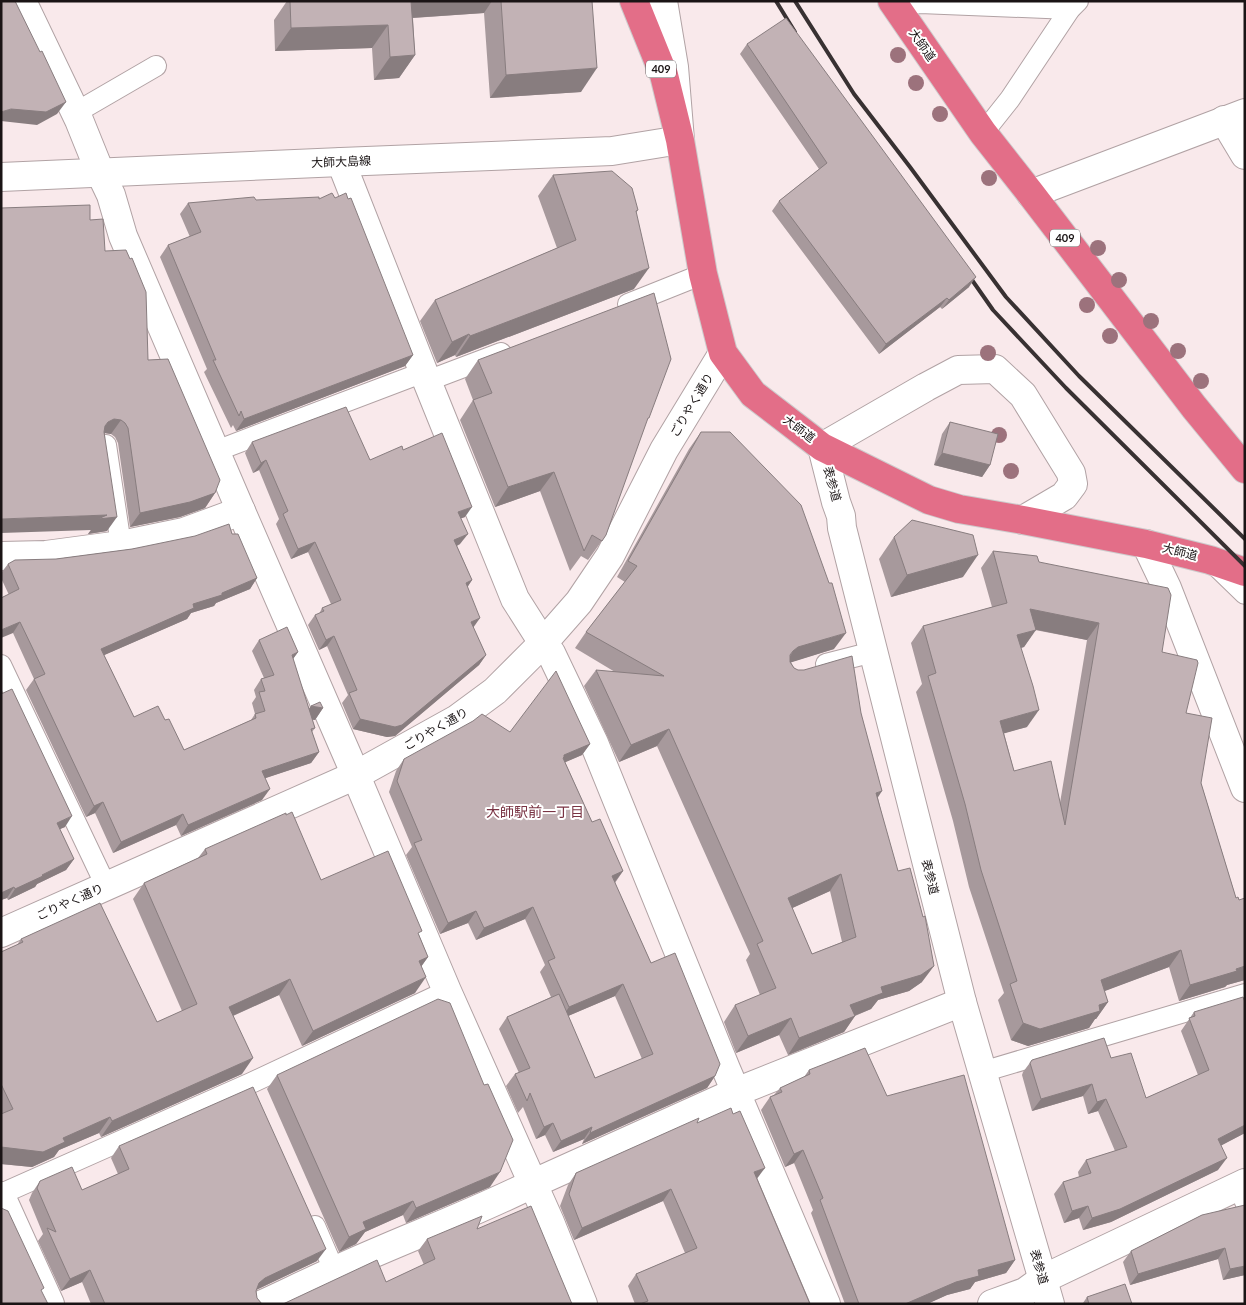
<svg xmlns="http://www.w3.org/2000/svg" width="1246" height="1305" font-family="Lato,'Noto Sans JP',sans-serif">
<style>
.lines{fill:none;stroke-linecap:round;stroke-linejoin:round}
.lane-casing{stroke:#b1a2a4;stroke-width:22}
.street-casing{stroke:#b1a2a4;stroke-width:30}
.secondary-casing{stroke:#b1a2a4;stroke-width:30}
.highway-casing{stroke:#cdcbcc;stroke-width:30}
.lane{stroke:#fff;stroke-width:20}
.street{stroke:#fff;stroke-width:28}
.secondary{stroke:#fff;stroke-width:28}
.highway{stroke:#e36e88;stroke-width:28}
.rail{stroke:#383132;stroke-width:4}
.tree{fill:#9c727c}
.wall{fill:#a7999c;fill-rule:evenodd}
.shaded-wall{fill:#887d7f}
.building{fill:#c2b2b5;stroke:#887d7f;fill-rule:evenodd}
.labels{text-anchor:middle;stroke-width:4;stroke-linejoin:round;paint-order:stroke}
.shield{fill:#fff;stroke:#5f5a5b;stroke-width:1}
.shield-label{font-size:11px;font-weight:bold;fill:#1a1415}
.street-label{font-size:12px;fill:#1a1415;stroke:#fff}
.neighbourhood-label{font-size:14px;fill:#793343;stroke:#fff}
</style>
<rect width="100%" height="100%" fill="#f9e9eb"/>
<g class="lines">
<defs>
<g id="lane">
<polyline points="894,5 920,3 1070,9"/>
<polyline points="75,113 156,66"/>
<polyline points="983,133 1010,99 1070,9 1078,1"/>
<polyline points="628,304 703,274"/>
<polyline points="427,381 501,353"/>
<polyline points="106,445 121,545"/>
<polyline points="216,451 424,372"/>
<polyline points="1213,563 1245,594"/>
<polyline points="826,664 873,652"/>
<polyline points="1,665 106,886"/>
<polyline points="982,1072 1245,994"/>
<polyline points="1240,1185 1245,1202"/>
<polyline points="1,1194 251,1083 447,991"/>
<polyline points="315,1226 334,1270"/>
</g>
<g id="street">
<polyline points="22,1 79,120 100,172 111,195 123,236 241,511 348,757 447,991 550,1222 583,1304"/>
<polyline points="1224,120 1245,155"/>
<polyline points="341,162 427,381 515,599 543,643 551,653 594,743 726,1069 826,1304"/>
<polyline points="1031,194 1245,113"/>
<polyline points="822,447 926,387 958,370 995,369 1023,395 1071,473 1073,484 1064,496 1023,520"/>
<polyline points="1146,544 1167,588 1245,788"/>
<polyline points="1,556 46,555 121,545 184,532 241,511"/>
<polyline points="1,933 356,775 457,719 495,691 543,643 579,602 610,556 664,450 723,353"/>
<polyline points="1,1196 50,1304"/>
<path d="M263,1304C287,1293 311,1281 336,1270C401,1240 468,1216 532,1184L736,1092L962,1002"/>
<polyline points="992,1304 1025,1292 1043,1279 1245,1183"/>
</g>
<g id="secondary">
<polyline points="1,177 341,162 612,151 680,140 674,67 663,1"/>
<polyline points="822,447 836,502 841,516 842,528 962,1002 1050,1304"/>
</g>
<g id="highway">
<polyline points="634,1 664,75 680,140 703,274 723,353 753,394 822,447 929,500 959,509 1023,520 1146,544 1210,560 1245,572"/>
<polyline points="892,1 983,133 1031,194 1194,407 1245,469"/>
</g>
</defs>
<use href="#lane" class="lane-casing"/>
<use href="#street" class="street-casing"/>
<use href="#secondary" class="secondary-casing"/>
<use href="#highway" class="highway-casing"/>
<use href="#lane" class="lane"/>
<use href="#street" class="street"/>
<use href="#secondary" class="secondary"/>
<use href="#highway" class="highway"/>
<g class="rail">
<polyline points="776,1 795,32"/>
<polyline points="795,1 854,94 910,167 1006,297 1079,376 1245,539"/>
<polyline points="965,270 993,310 1066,388 1245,566"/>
</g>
</g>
<g class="tree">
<circle cx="898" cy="55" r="8"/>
<circle cx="916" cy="83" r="8"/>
<circle cx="940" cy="114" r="8"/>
<circle cx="989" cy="178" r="8"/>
<circle cx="1098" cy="248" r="8"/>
<circle cx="1119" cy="280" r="8"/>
<circle cx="1087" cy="305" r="8"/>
<circle cx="1151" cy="321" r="8"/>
<circle cx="1110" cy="336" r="8"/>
<circle cx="1178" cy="351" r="8"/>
<circle cx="988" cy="353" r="8"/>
<circle cx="1201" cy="381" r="8"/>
<circle cx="999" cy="435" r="8"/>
<circle cx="1011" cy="471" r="8"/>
</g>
<g class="wall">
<polygon points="287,1 592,1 581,92 490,98 484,13 413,18 415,55 399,78 374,80 372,48 275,51 274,20"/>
<polygon points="747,44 969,287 942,309 940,307 879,354 772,211 779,201 819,169 740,54"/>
<polygon points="553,175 638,210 636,213 634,289 456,357 455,355 437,363 420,321 435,300 557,248 538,196"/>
<polygon points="256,200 413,355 405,366 236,431 233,425 231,428 204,372 207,369 160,257 168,245 190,237 180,214 188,203"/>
<polygon points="90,220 105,251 148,360 215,493 205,508 180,517 130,527 118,443 115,437 111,434 105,433 107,531 88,534 91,530"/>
<polygon points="478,360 646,422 606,535 588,560 581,556 570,571 540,491 495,507 460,420 473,400 465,379"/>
<polygon points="950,422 990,465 982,477 934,465 942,434"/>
<path d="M701,432L834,649L791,662L794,668L861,713L878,798L922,982L909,991L878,1000L871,1009L855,1016L844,1032L788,1055L779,1035L736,1053L724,1022L735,1005L760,995L746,960L750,954L657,746L619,762L584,686L596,670L615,672L575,648L586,632L625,582L617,577L689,449ZM830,891L842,942L812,954L792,908Z"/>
<polygon points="252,442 370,460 403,450 465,517 461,518 460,544 457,546 472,580 467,587 473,627 486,655 479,665 395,736 387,737 353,729 342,703 348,695 327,646 319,650 308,625 315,615 319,614 322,608 331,604 308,552 291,559 276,524 279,519 259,470 253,473 245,453"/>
<polygon points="232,534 257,578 250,589 216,603 214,606 191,613 187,619 104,655 134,717 165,720 184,750 251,720 255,714 252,703 256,697 254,690 261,679 264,678 252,651 259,640 298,652 293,659 309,709 311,706 323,708 315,720 312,720 315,728 312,732 319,752 311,763 265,778 262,800 181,836 176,825 113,853 95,813 86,817 26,690 34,679 13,633 9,595 1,578 1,573 8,564 56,559 132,549"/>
<polygon points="894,537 963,577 891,597 879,559"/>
<path d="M993,551L1039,562L1162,652L1186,713L1201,783L1236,898L1239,900L1245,898V980L1227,985L1225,987L1179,1001L1169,967L1104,991L1108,1002L1096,1019H1095L1089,1028L1028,1046L1011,1040L998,1000L1004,993L969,887L953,821L916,692L922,684L911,643L923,626L992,607L981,568ZM1035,630L1087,640L1060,803L1014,771L1004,733L1027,727L1021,648L1024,647Z"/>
<polygon points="1,694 65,827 59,829 74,859 66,870 37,884 35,887 8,900 7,898 1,900"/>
<path d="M510,732L590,744L582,755L565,762L592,822L623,871L615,883L651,963L715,1076L707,1088L582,1144L584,1139L553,1152L545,1135L536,1139L523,1107L518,1113L506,1086L515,1074L519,1073L499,1029L507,1017L551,997L540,972L545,965L525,919L476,940L468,923L440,934L406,855L412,847L389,792L396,771L404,759ZM615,996L642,1059L595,1078L568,1016Z"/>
<polygon points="205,849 321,880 419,935 428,957 421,967 415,993 302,1046 279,995 233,1016 242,1074 101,1137 99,1133 59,1150 54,1157 32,1167 1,1164 1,952 17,945 21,939 157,1022 182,1011 133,899 144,883 198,858"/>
<polygon points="1194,1012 1245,1133 1221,1145 1218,1170 1111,1222 1083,1230 1079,1218 1064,1223 1054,1194 1063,1182 1079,1177 1078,1172 1086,1160 1115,1151 1098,1111 1088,1114 1083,1096 1032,1111 1022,1075 1023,1072 1032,1060 1111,1058 1146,1098 1198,1075 1181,1031"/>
<polygon points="809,1070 887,1096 1015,1260 1006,1273 975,1282 970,1289 947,1295 927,1304 845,1304 811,1213 813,1210 794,1163 785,1167 761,1110 770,1097 774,1095 780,1088 804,1077"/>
<polygon points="277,1075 490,1187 406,1223 403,1215 365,1232 356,1244 339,1252 267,1089"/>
<polygon points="697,1123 757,1179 810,1304 635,1304 628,1286 636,1274 685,1253 663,1201 574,1240 560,1206 568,1185 576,1173"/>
<polygon points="119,1146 317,1261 256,1290 257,1298 262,1304 91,1304 82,1282 61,1291 38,1241 43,1234 29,1200 32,1193 40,1181 82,1190 118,1174 111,1158"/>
<polygon points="1202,1215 1245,1275 1223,1280 1218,1259 1130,1285 1123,1262 1131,1251"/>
<polygon points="477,1229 572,1304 386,1282 424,1265 418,1251 427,1239"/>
<polygon points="1087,1297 1132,1304 1083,1304 1083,1303"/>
</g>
<g class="shaded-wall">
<polygon points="408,1 492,1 484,13 395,19"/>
<polygon points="388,25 372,48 275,51 291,28"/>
<polygon points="415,55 399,78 374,80 390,57"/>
<polygon points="597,68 581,92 490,98 506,75"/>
<polygon points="66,102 57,114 37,125 1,121 1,112 11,109"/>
<polygon points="649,268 634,289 456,357 470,336"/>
<polygon points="976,277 969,287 942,309 949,300"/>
<polygon points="947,298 940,307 879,354 886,344"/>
<polygon points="469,334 455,355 437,363 452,342"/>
<polygon points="413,355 405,366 236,431 244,419"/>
<polygon points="114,419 121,420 111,434 104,433 98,436 108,422"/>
<polygon points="942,453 990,465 982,477 934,465"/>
<polygon points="266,460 259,470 253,473 261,463"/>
<polygon points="554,472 540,491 495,507 508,487"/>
<polygon points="215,493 205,508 180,517 130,527 140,513"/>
<polygon points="472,507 465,517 451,522 458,512"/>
<polygon points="107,515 117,517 107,531 88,534 91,530 1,533 1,519"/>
<polygon points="468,534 460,544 447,550 454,540"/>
<polygon points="315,542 308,552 291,559 298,549"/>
<polygon points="978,555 963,577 891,597 907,575"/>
<polygon points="257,578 250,589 216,603 214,606 191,613 187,619 93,660 101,649 193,604"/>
<polygon points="472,580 465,591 466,583"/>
<polygon points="1030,609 1099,623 1087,640 1018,626"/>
<polygon points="480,618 473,628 471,622"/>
<polygon points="20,622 13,633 1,638 1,630"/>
<polygon points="1036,630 1024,647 1005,652 1017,635"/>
<polygon points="846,633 834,649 786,664 793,651 798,647"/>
<polygon points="334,636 327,646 319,650 326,640"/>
<polygon points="298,652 290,663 292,655"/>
<polygon points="486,655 479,665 395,736 387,737 353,729 360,719"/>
<polygon points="311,706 323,708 315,720 303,717"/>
<polygon points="1039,710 1027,727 988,738 1000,721"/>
<polygon points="669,729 657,746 619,762 631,745"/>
<polygon points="590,744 582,755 559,765 564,755"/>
<polygon points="319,752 311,763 254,782 262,771"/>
<polygon points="270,789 262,800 181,836 188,825"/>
<polygon points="882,791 871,808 876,793"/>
<polygon points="103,802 95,813 86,817 94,806"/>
<polygon points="183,814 176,825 113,853 121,842"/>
<polygon points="72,816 65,827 49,834 57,823"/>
<polygon points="74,859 66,870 37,884 35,887 8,900 15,889"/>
<polygon points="623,871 614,883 612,876"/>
<polygon points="841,874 830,891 777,915 788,898"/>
<polygon points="14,887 7,898 1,900 1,893"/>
<polygon points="533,907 525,919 476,940 484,928"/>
<polygon points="476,911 468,923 440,934 448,923"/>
<polygon points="1181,950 1169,967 1089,997 1101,980"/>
<polygon points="428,957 417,972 419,961"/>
<polygon points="934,966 922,982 909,991 878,1000 871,1009 839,1022 850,1005 881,987"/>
<polygon points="1245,966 1245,980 1227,985 1225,987 1179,1001 1190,985"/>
<polygon points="426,977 415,993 302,1046 313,1031"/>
<polygon points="290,979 279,995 219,1022 229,1007"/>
<polygon points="623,984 615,996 561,1019 569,1007"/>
<polygon points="1108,1002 1096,1019 1095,1019 1089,1028 1028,1046 1011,1040 1023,1023 1099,1005"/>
<polygon points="855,1016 844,1032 788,1055 799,1038"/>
<polygon points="791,1018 779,1035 736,1053 748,1036"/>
<polygon points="253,1058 242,1074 101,1137 112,1121"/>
<polygon points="715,1076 707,1088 582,1144 590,1133"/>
<polygon points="1092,1084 1083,1096 1032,1111 1041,1099"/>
<polygon points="1106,1099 1098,1111 1088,1114 1097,1102"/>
<polygon points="110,1117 99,1133 59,1150 54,1157 32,1167 1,1164 1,1147 63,1138"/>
<polygon points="553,1123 545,1135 536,1139 544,1127"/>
<polygon points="1245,1125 1245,1133 1209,1152 1218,1139"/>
<polygon points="592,1127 584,1139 553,1152 561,1141"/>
<polygon points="803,1150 794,1163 785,1167 794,1154"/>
<polygon points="1227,1158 1218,1170 1111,1222 1083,1230 1092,1218"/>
<polygon points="765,1168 756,1180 754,1172"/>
<polygon points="500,1172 490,1187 406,1223 416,1208"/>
<polygon points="671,1189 663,1201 574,1240 582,1228"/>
<polygon points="413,1201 403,1215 365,1232 356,1244 339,1252 349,1237 363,1222"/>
<polygon points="1088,1206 1079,1218 1064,1223 1072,1211"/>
<polygon points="1225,1248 1218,1259 1130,1285 1138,1274"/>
<polygon points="326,1249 317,1261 256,1290 259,1283 265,1278"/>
<polygon points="1015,1260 1006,1273 975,1282 970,1289 947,1295 927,1304 905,1304 978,1270"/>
<polygon points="1245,1266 1245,1275 1223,1280 1230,1269"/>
<polygon points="90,1270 82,1282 61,1291 70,1279"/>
</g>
<g class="building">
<polygon points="1,1 15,1 40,52 42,51 66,102 46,112 11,109 1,112"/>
<polygon points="290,1 411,1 415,55 390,57 388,25 291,28"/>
<polygon points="501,1 592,1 597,68 506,75"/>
<polygon points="786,18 976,277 949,300 947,298 886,344 779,201 827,163 747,44"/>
<polygon points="612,171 632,188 638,210 636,211 649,268 470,336 469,334 452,342 435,300 576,240 553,175"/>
<polygon points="332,193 335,198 346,193 348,199 351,198 413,355 244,419 241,411 239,416 213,360 216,360 168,245 201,232 188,203 254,197 256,200 319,197 319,199"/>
<polygon points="90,205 90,220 103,219 105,251 126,250 130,259 132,258 146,292 148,360 168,359 220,480 215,493 190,502 140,513 128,428 125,423 121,420 114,419 108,422 105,426 104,432 117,517 98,519 107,515 1,519 1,208"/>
<polygon points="654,293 671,359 649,418 648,418 606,535 602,541 592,535 584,551 554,472 508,487 473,400 492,393 478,360"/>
<polygon points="346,407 370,460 402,446 403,450 442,433 472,507 458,512 468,534 454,540 472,580 466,583 480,618 471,622 486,655 402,725 395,727 360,719 349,693 357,690 334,636 326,640 315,615 324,611 322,608 341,600 315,542 298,549 283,514 288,511 266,460 261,463 252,442"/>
<polygon points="950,422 998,434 990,465 942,453"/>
<path d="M701,432H730L801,505L829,583H832L846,633L798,647L793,651L790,655V662L794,668L798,670H804L852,656L861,713L882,791L876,793L898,871L910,868L923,917L925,916L934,966L921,975L881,987L883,993L850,1005L855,1016L799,1038L791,1018L748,1036L735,1005L776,988L757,944L763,941L669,729L631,745L596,670L664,676L586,632L637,566L628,561ZM841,874L856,937L812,954L788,898Z"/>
<polygon points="912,520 973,535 978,555 907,575 894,537"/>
<polygon points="229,524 232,534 238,534 257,578 222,593 222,595 193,604 194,608 101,649 134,717 158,706 165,720 169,719 184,750 256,718 255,714 265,711 259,692 265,691 261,679 274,675 259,640 287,627 298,652 292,655 315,728 311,729 319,752 262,771 270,789 188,825 183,814 121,842 103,802 94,806 34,679 45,674 20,622 1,630 1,598 19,589 8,564 15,560 56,559 132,549 195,536"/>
<path d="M993,551L1037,556L1039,562L1168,588L1171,595L1162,652L1197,660L1198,663L1186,713L1212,718L1201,783L1236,898L1238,897L1239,900L1245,898V966L1236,969L1237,971L1190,985L1181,950L1101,980L1108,1002L1099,1005L1100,1011L1040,1029L1023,1023L1010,984L1017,981L981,870L965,804L928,676L936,673L923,626L1007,603ZM1030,609L1099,623L1065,825L1051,761L1014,771L1000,721L1039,710L1033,686L1017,635L1036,630Z"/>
<polygon points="556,671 590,744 564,755 564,757 563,758 592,822 600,819 623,871 612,876 651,963 675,953 720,1064 715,1076 590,1133 592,1127 561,1141 553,1123 544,1127 530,1093 527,1101 515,1074 530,1068 507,1017 559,994 595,1078 653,1054 623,984 569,1007 548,961 555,958 533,907 484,928 476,911 448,923 414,843 422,840 397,781 404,759 473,721 482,714 510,732"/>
<polygon points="12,689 72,816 57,823 74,859 42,875 43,876 15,889 14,887 1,893 1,694"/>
<polygon points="320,702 323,708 311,706"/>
<polygon points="292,812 321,880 388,851 422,931 418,933 428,957 419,961 426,977 313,1031 290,979 229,1007 253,1058 112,1121 110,1117 63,1138 65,1142 43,1152 1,1147 1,1114 13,1109 1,1084 1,952 23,942 21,939 100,903 157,1022 197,1004 144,883 207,854 205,849 286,813 286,815"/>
<polygon points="1243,997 1245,1002 1245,1125 1218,1139 1227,1158 1120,1209 1092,1218 1088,1206 1072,1211 1063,1182 1091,1173 1086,1160 1127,1147 1106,1099 1097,1102 1092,1084 1041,1099 1030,1063 1032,1060 1104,1038 1111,1058 1131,1053 1146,1098 1209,1070 1189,1018 1195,1016 1194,1012"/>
<polygon points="438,999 450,1003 484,1085 488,1084 513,1140 500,1172 416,1208 413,1201 363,1222 366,1229 349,1237 277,1075"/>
<polygon points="865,1048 887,1096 964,1075 1015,1260 978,1270 979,1276 956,1282 905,1304 859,1304 820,1200 823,1198 803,1150 794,1154 770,1097 782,1092 780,1088 810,1074 809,1070"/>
<polygon points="253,1087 326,1249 265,1278 259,1283 256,1291 257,1298 262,1304 105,1304 90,1270 70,1279 47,1228 56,1232 37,1188 40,1181 72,1167 82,1190 129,1169 119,1146"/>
<polygon points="731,1108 733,1114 740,1111 765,1168 754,1172 810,1304 640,1304 648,1301 636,1274 697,1248 671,1189 582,1228 569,1194 576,1173 699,1118 697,1123"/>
<polygon points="1245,1205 1245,1266 1230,1269 1225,1248 1138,1274 1131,1251 1202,1215"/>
<polygon points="531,1206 572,1304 283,1304 377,1260 386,1282 435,1259 427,1239 482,1216 477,1229"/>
<polygon points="1,1208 8,1211 44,1288 41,1290 48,1304 1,1304"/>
<polygon points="1125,1284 1132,1304 1089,1304 1087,1297"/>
</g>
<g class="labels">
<g class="shield">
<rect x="646" y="60.5" width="30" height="17" rx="4"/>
<rect x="1050" y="229.5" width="30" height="17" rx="4"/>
</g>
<g class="shield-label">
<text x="661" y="73">409</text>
<text x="1065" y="242">409</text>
</g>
<g class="street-label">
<text transform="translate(922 45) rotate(55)" y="4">大師道</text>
<text transform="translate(341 162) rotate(-2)" y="4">大師大島線</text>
<text transform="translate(692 405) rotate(-59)" y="4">ごりやく通り</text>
<text transform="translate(799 429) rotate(37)" y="4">大師道</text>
<text transform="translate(832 484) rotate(75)" y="4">表参道</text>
<text transform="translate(1180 552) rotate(14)" y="4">大師道</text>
<text transform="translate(436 729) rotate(-30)" y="4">ごりやく通り</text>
<text transform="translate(930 877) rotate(76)" y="4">表参道</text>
<text transform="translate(70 902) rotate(-24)" y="4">ごりやく通り</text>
<text transform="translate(1039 1267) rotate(74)" y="4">表参道</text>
</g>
<g class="neighbourhood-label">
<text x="535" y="817">大師駅前一丁目</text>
</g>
</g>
<rect width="1246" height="1305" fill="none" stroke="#1a1415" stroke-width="5"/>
</svg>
